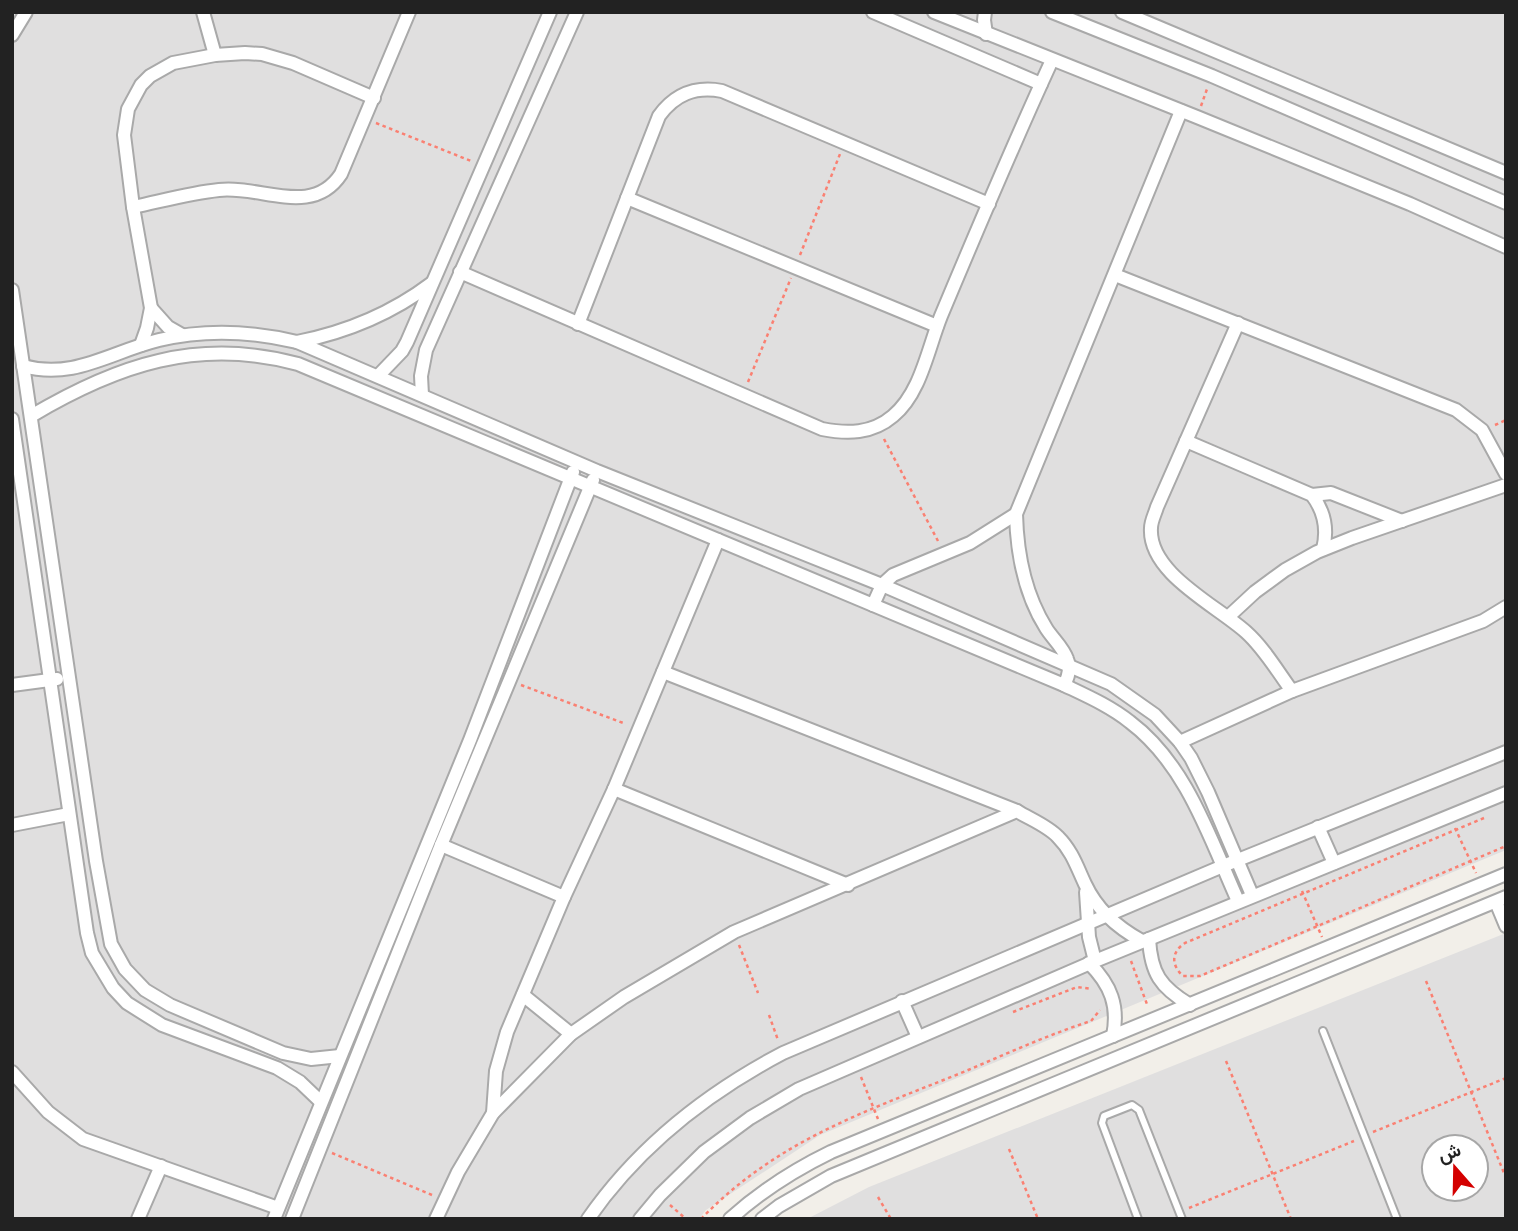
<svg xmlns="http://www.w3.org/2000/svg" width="1518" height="1231" font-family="Karla,Vazirmatn,sans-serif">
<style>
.residential{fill:#e0dfdf;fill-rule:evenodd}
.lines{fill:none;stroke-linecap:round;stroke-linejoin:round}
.lane-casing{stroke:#a9a9a9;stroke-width:10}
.street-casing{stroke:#a9a9a9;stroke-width:16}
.path{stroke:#fa8072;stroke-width:2.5;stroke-dasharray:3.5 3.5;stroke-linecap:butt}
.lane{stroke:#fff;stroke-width:6}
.street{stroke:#fff;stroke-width:12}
</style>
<rect width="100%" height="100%" fill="#f2efe9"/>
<g class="residential">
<polygon points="12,12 1506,12 1506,850 820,1135 706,1210 699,1219 12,1219"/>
<path d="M1506,933V1219H807L869,1187ZM1434,1147H1476V1189H1434Z"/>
</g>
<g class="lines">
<defs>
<g id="lane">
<polyline points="1323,1031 1397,1219"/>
<polyline points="1138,1219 1102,1123 1104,1116 1132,1105 1139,1110 1182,1219"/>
</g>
<g id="street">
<polyline points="203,12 215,55"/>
<polyline points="873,12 1041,84"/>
<polyline points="934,12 1197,117 1410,204 1506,247"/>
<polyline points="985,12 984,20 986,34"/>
<polyline points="1052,12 1212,76 1506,203"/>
<polyline points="1122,12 1506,173"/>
<polyline points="12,35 26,12"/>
<polyline points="627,198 937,326"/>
<path d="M133,207C162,201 190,193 219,190C261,185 312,218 341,174L409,12"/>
<path d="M460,272L822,429C847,434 872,434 893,416C921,393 928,348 941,316C977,230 1013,145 1052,60"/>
<polyline points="1115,275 1456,410 1482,430 1506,474"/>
<polyline points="12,290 96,861 111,944 125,969 145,990 170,1005 283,1053 311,1059 340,1056"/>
<polyline points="151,308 168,327 182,335"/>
<path d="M1238,323L1157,507C1155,514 1151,521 1151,528C1148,573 1216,605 1246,632C1264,648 1278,672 1292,691"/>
<path d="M578,324L659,116C675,94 695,86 722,91L989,204"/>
<path d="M297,342C348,332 391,314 432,283"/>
<polyline points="141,345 147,328 151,308 133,207 124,135 128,109 141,85 150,76 173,63 215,55 245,53 262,54 293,63 374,98"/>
<path d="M23,366C74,380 110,352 159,340C205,329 251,331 297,342L597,471L882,585L1111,684L1155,715L1180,742L1191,758L1208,792L1252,895"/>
<polyline points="378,376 402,351 407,342 550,12"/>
<polyline points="422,395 421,376 426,350 577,12"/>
<path d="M31,416C117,365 198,337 298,364L1064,685C1087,696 1110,706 1130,722C1187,765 1210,839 1238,901"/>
<polyline points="12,419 87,933 92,953 113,988 127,1003 162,1025 277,1068 300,1082 321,1102"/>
<path d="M1186,441L1312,495C1325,512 1328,529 1323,549"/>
<polyline points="1312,495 1331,493 1402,521"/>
<polyline points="873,605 882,585 893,575 970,543 1016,514"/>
<polyline points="1228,617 1255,592 1285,570 1317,552 1352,538 1506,485"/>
<path d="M663,672L1017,811C1030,819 1048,826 1058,837C1072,851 1077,867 1085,884C1097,910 1118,928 1142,941"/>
<polyline points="12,685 57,679"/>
<path d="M1064,685C1069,676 1071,668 1067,659C1063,647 1052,638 1046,628C1024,593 1017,554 1016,514L1181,111"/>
<polyline points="1180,742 1292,691 1483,621 1506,607"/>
<polyline points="614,789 848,885"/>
<polyline points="12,825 69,814"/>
<polyline points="1318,827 1334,863"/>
<polyline points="441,845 564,897"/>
<polyline points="1086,892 1089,937 1095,961"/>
<polyline points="1496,902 1506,926"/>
<path d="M1149,939C1151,973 1160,987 1190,1005"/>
<path d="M1089,963C1111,985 1119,1006 1113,1036"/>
<polyline points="523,995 571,1034"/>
<polyline points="902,1001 918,1037"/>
<polyline points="12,1072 48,1112 83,1139 278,1208"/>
<polyline points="493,1113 496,1071 507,1032 564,897 614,789 718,540"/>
<polyline points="138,1219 161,1166"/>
<polyline points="274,1219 470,740 573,472"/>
<polyline points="292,1219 441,845 593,480"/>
<polyline points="436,1219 458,1172 493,1113 571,1034 624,997 734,932 1017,811"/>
<path d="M588,1219C638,1147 707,1093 783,1053L1223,866L1506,752"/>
<polyline points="640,1219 660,1195 704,1152 750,1118 799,1089 1095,961 1506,793"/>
<path d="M730,1219C761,1191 794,1170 831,1152L1506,874"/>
<polyline points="762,1219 779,1206 831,1176 1506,897"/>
</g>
</defs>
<use href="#lane" class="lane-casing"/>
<use href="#street" class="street-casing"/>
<g class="path">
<polyline points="1201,106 1207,89"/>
<polyline points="376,123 471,161"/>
<polyline points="800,255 840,154"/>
<polyline points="748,382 791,278"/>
<polyline points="1495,425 1506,420"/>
<polyline points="884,439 938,541"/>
<polyline points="521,685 626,724"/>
<path d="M1484,818L1185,943C1171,952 1171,965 1183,976H1200L1506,846"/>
<polyline points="1455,828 1476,873"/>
<polyline points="1302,891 1322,937"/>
<polyline points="739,945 758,993"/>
<polyline points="1131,961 1148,1007"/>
<polyline points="1426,981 1506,1178"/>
<polyline points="1013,1012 1077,987 1092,989"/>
<polyline points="769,1015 778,1040"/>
<polyline points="1226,1061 1291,1219"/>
<polyline points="861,1077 878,1119"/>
<polyline points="1373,1132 1506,1078"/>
<polyline points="1009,1149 1038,1219"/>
<polyline points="332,1153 432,1195"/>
<polyline points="878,1197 891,1219"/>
<polyline points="670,1205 686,1219"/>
<polyline points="1189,1208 1354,1141"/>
<path d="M701,1219C776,1141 864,1112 961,1073C1004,1055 1047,1035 1091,1021L1100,1010"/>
</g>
<use href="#lane" class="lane"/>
<use href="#street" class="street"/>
</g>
<rect width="1518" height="1231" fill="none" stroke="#222222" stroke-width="28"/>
<g transform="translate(1455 1168) rotate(340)"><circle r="33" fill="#ffffff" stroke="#a7a7a7" stroke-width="2"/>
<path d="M0-5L12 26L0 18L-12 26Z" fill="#d40000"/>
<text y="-10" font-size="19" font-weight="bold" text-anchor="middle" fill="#222222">ش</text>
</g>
</svg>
